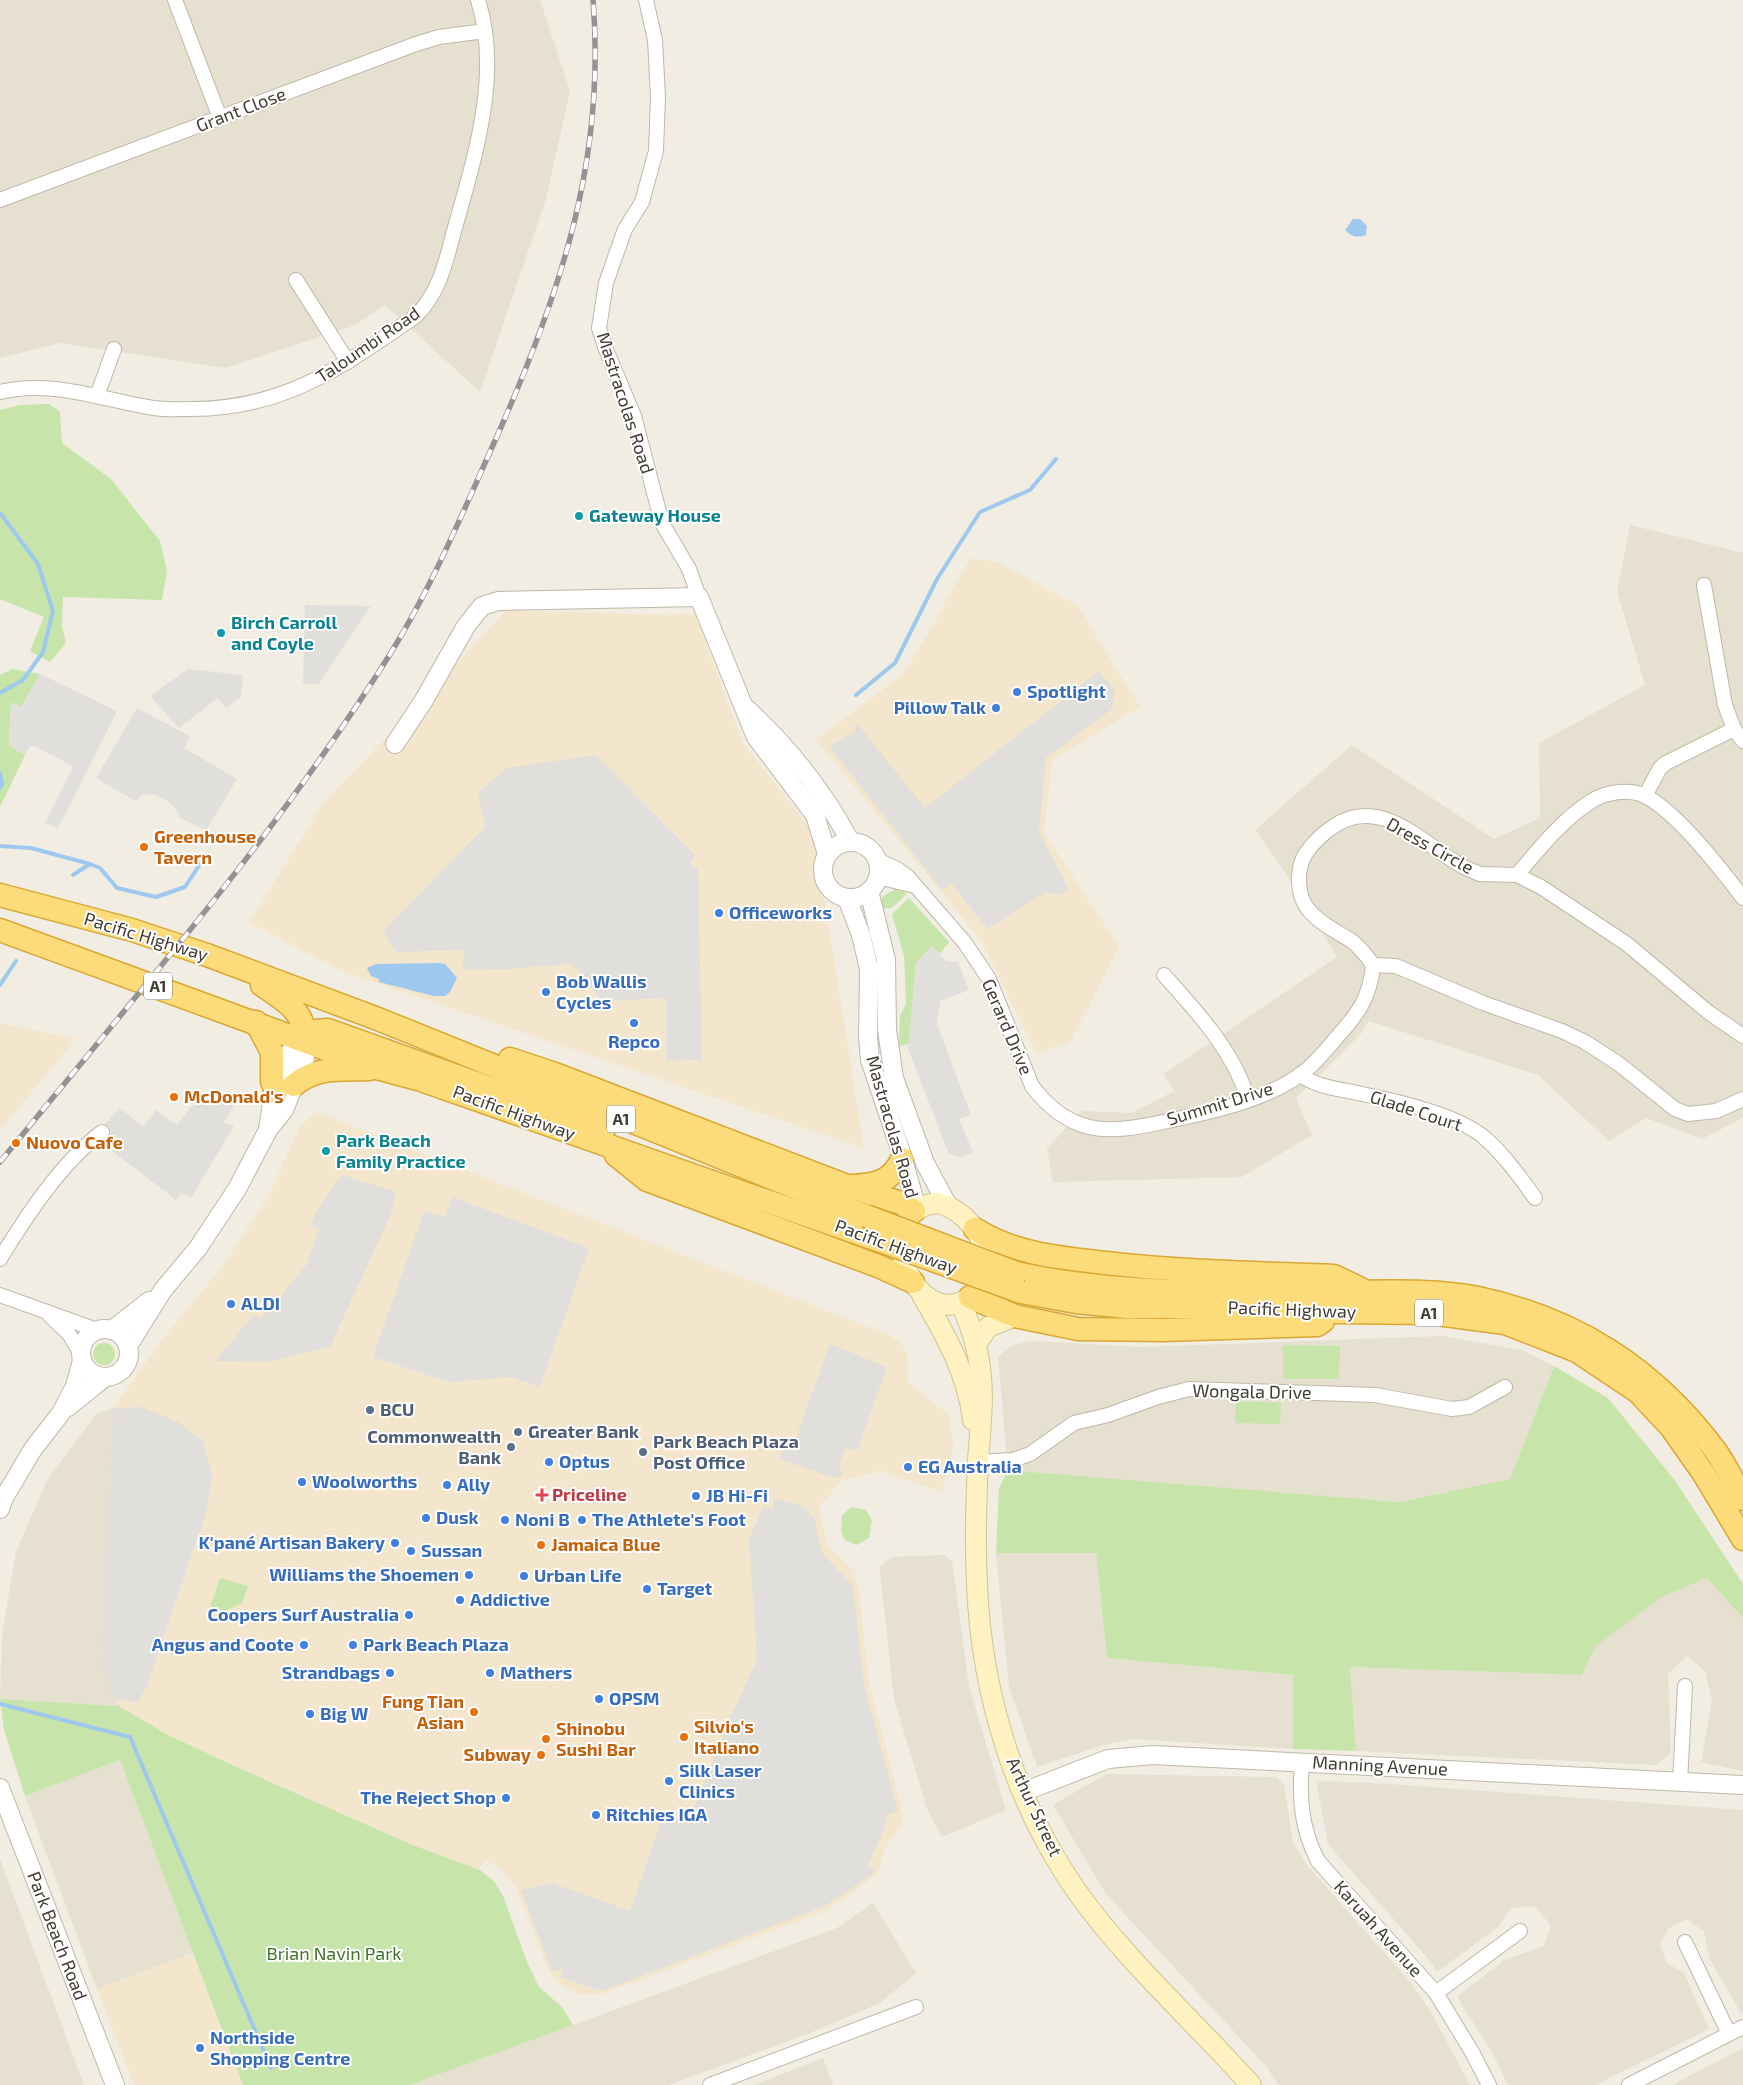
<svg xmlns="http://www.w3.org/2000/svg" width="1743" height="2085" font-family="'Exo 2',sans-serif">
<style>
.residential{fill:#e5e0d0}
.commercial{fill:#f3e6cd}
.green{fill:#c7e5ab}
.parking{fill:#e1dfdb}
.water{fill:#9ec8ee}
.lines{fill:none;stroke-linecap:round;stroke-linejoin:round}
.stream{stroke:#9ec8ee;stroke-width:4}
.minor-casing{stroke:#bfb8a8;stroke-width:16}
.tertiary-casing{stroke:#bfb8a8;stroke-width:20}
.secondary-casing{stroke:#d1c493;stroke-width:22}
.trunk-casing{stroke:#d9a734;stroke-width:25}
.minor{stroke:#fff;stroke-width:14}
.tertiary{stroke:#fff;stroke-width:18}
.secondary{stroke:#fdf2c0;stroke-width:20}
.trunk{stroke:#fcdb7a;stroke-width:22}
.rail-casing{stroke:#939393;stroke-width:5.5}
.rail{stroke:#fff;stroke-width:4;stroke-dasharray:11;stroke-linecap:butt}
.trunk-bridge-casing{stroke:#d9a734;stroke-width:25;stroke-linecap:butt}
.trunk-bridge{stroke:#fcdb7a;stroke-width:22}
.culture-dot{fill:#0f9aa8;stroke:#fff;stroke-width:2}
.shop-dot{fill:#3f7fe0;stroke:#fff;stroke-width:2}
.food-dot{fill:#e8710a;stroke:#fff;stroke-width:2}
.service-dot{fill:#5c6f8a;stroke:#fff;stroke-width:2}
.health-dot{fill:#e0444e;stroke:#fff;stroke-width:2}
.labels{text-anchor:middle;stroke-width:4;stroke-linejoin:round;paint-order:stroke}
.shield{fill:#fff;stroke:#7b7770;stroke-width:1}
.shield-label{font-size:16px;font-weight:bold;fill:#423d33}
.street-label{font-size:18px;fill:#423d33;stroke:#fff}
.culture-label{font-size:18px;font-weight:bold;fill:#0d838f;stroke:#fff;text-anchor:start}
.shop-label{font-size:18px;font-weight:bold;fill:#366cbe;stroke:#fff;text-anchor:start}
.food-label{font-size:18px;font-weight:bold;fill:#c56008;stroke:#fff;text-anchor:start}
.service-label{font-size:18px;font-weight:bold;fill:#4e5e75;stroke:#fff;text-anchor:start}
.health-label{font-size:18px;font-weight:bold;fill:#be3a42;stroke:#fff;text-anchor:start}
.park-label{font-size:18px;fill:#3f7228;stroke:#fff}
</style>
<rect width="100%" height="100%" fill="#f1ede2"/>
<g class="residential">
<polygon points="0,0 540,0 570,91 546,199 480,392 385,305 353,326 226,368 60,343 0,358"/>
<polygon points="1630,525 1743,553 1743,1118 1702,1139 1646,1118 1609,1141 1538,1075 1369,1021 1360,1035 1296,1098 1312,1135 1242,1177 1053,1182 1047,1148 1082,1111 1132,1113 1174,1091 1164,1074 1337,957 1283,869 1255,830 1352,745 1494,839 1540,818 1539,743 1645,685 1617,591"/>
<polygon points="1442,1336 1522,1350 1554,1366 1510,1479 1399,1502 1008,1470 998,1357 1012,1345 1032,1341 1141,1347"/>
<polygon points="113,1408 101,1662 119,1706 0,1699 2,1636 16,1552 48,1478 96,1414"/>
<polygon points="996,1553 1096,1553 1107,1658 1293,1675 1293,1749 1133,1739 1103,1745 1037,1767 1009,1687"/>
<polygon points="944,1555 952,1561 969,1686 1006,1810 942,1837 927,1809 894,1699 880,1572 880,1566 892,1557"/>
<polygon points="1707,1578 1743,1618 1743,1771 1701,1762 1712,1700 1705,1671 1687,1656 1668,1674 1671,1753 1656,1765 1356,1751 1350,1667 1582,1675 1595,1647 1662,1597"/>
<polygon points="120,1760 193,1953 97,1989 25,1796"/>
<polygon points="1106,1774 1276,1777 1284,1785 1293,1843 1306,1864 1410,1982 1431,2012 1470,2085 1279,2085 1265,2065 1106,1894 1053,1805"/>
<polygon points="1316,1781 1376,1783 1743,1810 1743,2012 1741,2013 1709,1958 1704,1931 1686,1919 1668,1929 1660,1945 1667,1963 1684,1973 1709,2029 1595,2085 1508,2085 1493,2054 1457,1997 1504,1960 1544,1946 1551,1925 1534,1906 1511,1908 1498,1927 1437,1972 1430,1961 1328,1844"/>
<polygon points="0,1859 84,2085 0,2085"/>
<polygon points="873,1903 916,1973 880,2003 810,2033 669,2085 410,2085 837,1928"/>
<polygon points="1743,2048 1743,2085 1672,2085"/>
<polygon points="823,2058 833,2085 756,2085 756,2084"/>
</g>
<g class="commercial">
<polygon points="970,558 998,562 1078,606 1140,707 1052,760 1044,832 1119,947 1070,1042 1036,1053 981,940 816,740 903,674 929,632"/>
<polygon points="507,610 667,615 695,614 743,743 814,833 864,1148 347,973 249,923 322,805"/>
<polygon points="0,1023 76,1039 0,1130"/>
<polygon points="316,1112 889,1335 900,1342 906,1351 909,1366 908,1382 949,1415 954,1447 941,1492 881,1471 841,1481 819,1508 827,1546 851,1568 858,1583 869,1683 903,1814 902,1824 884,1850 878,1874 826,1911 599,1995 580,1994 564,1987 549,1972 516,1887 503,1871 487,1860 478,1869 410,1844 168,1735 119,1706 101,1662 113,1408 165,1336 222,1267 268,1197 300,1126"/>
<polygon points="193,1953 243,2085 134,2085 97,1989"/>
</g>
<g class="green">
<polygon points="49,404 60,412 62,443 111,479 160,541 167,571 162,600 63,597 62,626 66,643 50,662 30,651 44,617 0,599 0,410 20,405"/>
<polygon points="12,669 40,674 21,707 11,703 9,745 25,755 0,807 0,675"/>
<polygon points="897,888 907,894 892,908 881,909 882,897"/>
<polygon points="909,898 949,942 940,954 932,946 916,963 909,1044 899,1046 900,1016 906,1004 904,956 892,914"/>
<circle cx="104" cy="1354" r="11"/>
<polygon points="1283,1345 1340,1346 1339,1379 1283,1379"/>
<polygon points="1554,1366 1608,1398 1676,1482 1743,1584 1743,1618 1707,1578 1662,1597 1595,1647 1582,1675 1350,1667 1356,1751 1293,1749 1293,1675 1107,1658 1096,1553 996,1553 999,1488 1008,1470 1399,1502 1510,1479"/>
<polygon points="1236,1401 1281,1403 1280,1424 1235,1423"/>
<polygon points="852,1507 866,1510 872,1520 869,1538 857,1545 845,1540 841,1532 842,1515"/>
<path d="M220,1578L248,1586L242,1603C231,1609 222,1614 210,1608Z"/>
<polygon points="0,1699 119,1706 168,1735 235,1766 410,1844 480,1870 494,1881 503,1896 527,1962 539,1987 562,2007 573,2025 410,2085 243,2085 120,1760 25,1796 4,1730"/>
</g>
<g class="parking">
<polygon points="305,605 371,606 318,684 303,684"/>
<polygon points="188,669 243,675 241,697 226,708 218,698 179,728 150,696"/>
<polygon points="1099,671 1115,690 1112,709 1046,758 1039,831 1069,890 1061,895 1046,892 988,929 951,883 942,890 829,746 855,732 857,723 925,808"/>
<polygon points="40,674 117,711 58,828 45,823 73,766 36,747 30,746 25,755 9,745 11,702 22,707"/>
<polygon points="137,708 190,736 184,748 237,779 206,830 180,818 178,812 168,801 156,795 143,794 135,801 96,778"/>
<polygon points="596,755 696,856 689,863 698,869 702,1060 666,1061 666,998 601,1001 582,974 571,964 508,969 463,970 464,950 397,952 383,931 485,827 478,793 506,768"/>
<polygon points="932,946 946,961 958,962 969,990 940,1001 937,1024 971,1115 959,1119 973,1152 961,1158 949,1154 908,1049 916,963"/>
<polygon points="223,1099 234,1106 224,1122 234,1126 191,1198 181,1193 176,1200 112,1151 116,1146 104,1125 120,1108 143,1127 156,1110 177,1125 191,1107 203,1100 218,1105"/>
<polygon points="342,1175 396,1192 391,1214 330,1347 268,1362 215,1361 254,1314 261,1319 307,1264 319,1229 310,1226 316,1212"/>
<polygon points="452,1197 589,1248 540,1387 512,1377 449,1382 373,1357 424,1211 445,1217"/>
<polygon points="830,1344 887,1367 857,1451 846,1448 839,1465 843,1476 834,1478 779,1459 785,1444 793,1446"/>
<polygon points="141,1407 178,1422 203,1441 212,1475 207,1510 147,1686 137,1703 125,1699 116,1701 101,1662 113,1408"/>
<polygon points="776,1498 807,1508 807,1512 814,1517 822,1553 853,1586 864,1684 898,1811 888,1815 880,1839 868,1864 876,1872 825,1906 602,1991 560,1977 563,1968 552,1972 521,1890 552,1883 630,1911 663,1817 689,1822 729,1720 757,1660 749,1538 764,1506 772,1509"/>
</g>
<g class="water">
<path d="M1353,219H1360L1367,226L1366,235C1357,238 1352,237 1345,230Z"/>
<polygon points="439,963 445,964 457,978 450,992 445,996 434,996 379,982 379,979 371,976 367,968 376,964"/>
</g>
<g class="lines">
<g class="stream">
<polyline points="0,513 38,564 53,611 43,652 23,680 0,693"/>
<polyline points="856,695 895,663 937,579 980,512 1030,490 1056,459"/>
<polyline points="0,773 2,784 0,788"/>
<polyline points="0,846 31,848 90,864"/>
<polyline points="73,875 90,864 100,868 117,888 156,897 185,887 202,861"/>
<polyline points="0,985 16,961"/>
<polyline points="0,1704 130,1737 271,2068"/>
</g>
<defs>
<g id="minor">
<polyline points="175,0 220,118"/>
<polyline points="646,0 655,40 658,97 656,151 642,202 625,229 606,283 599,328 605,347 634,416 662,523 689,569 699,597"/>
<polyline points="0,200 416,44 439,37 485,31"/>
<polyline points="296,280 348,362"/>
<path d="M0,392C52,379 102,400 154,408C166,410 179,409 192,409C285,409 343,366 416,316C442,289 446,259 456,224C476,153 501,72 478,0"/>
<polyline points="97,396 114,349"/>
<polyline points="1704,585 1725,705 1734,729 1743,741"/>
<polyline points="1645,796 1660,768 1666,763 1734,729"/>
<path d="M877,860L897,869L908,877L965,943L989,979L1032,1086C1047,1106 1065,1121 1089,1127C1115,1133 1143,1126 1168,1121C1211,1112 1263,1101 1300,1075C1314,1065 1326,1050 1337,1037C1359,1013 1370,997 1373,965"/>
<path d="M1517,875C1538,850 1562,820 1590,802C1605,792 1629,788 1645,796C1677,812 1721,869 1743,898"/>
<polyline points="878,877 915,886"/>
<path d="M1373,965C1367,956 1361,949 1353,942C1337,931 1319,924 1307,908C1297,894 1296,868 1306,853C1315,840 1325,831 1339,823C1387,797 1428,850 1468,869L1480,874L1517,875L1541,887L1627,944L1708,1012L1743,1036"/>
<polyline points="1373,965 1396,966 1483,1003 1562,1031 1585,1042 1619,1064 1675,1109 1688,1114 1716,1111 1743,1099"/>
<path d="M1164,975C1197,1012 1233,1050 1248,1099"/>
<path d="M1300,1074C1316,1088 1342,1089 1362,1094C1397,1101 1460,1115 1486,1139C1505,1156 1520,1177 1535,1198"/>
<path d="M0,1259C27,1215 61,1163 102,1132"/>
<polyline points="0,1295 97,1330"/>
<polyline points="50,1316 69,1334 81,1354"/>
<polyline points="978,1462 1013,1460 1030,1454 1074,1423 1108,1415 1158,1397 1189,1389 1375,1395 1452,1409 1469,1407 1505,1387"/>
<path d="M1302,1762C1299,1798 1301,1828 1318,1861L1436,1993L1472,2052L1489,2085"/>
<polyline points="1680,1782 1685,1686"/>
<polyline points="1685,1942 1729,2034"/>
<polyline points="1436,1993 1520,1931"/>
<polyline points="710,2085 916,2007"/>
<polyline points="1629,2085 1743,2027"/>
</g>
<g id="tertiary">
<path d="M747,709C789,748 823,790 850,841"/>
<polyline points="395,744 424,700 466,626 482,606 498,601 699,597 756,737 815,815 827,854"/>
<circle cx="851" cy="870" r="28"/>
<polyline points="869,891 886,960 887,1030 894,1078 925,1163 948,1206"/>
<polyline points="847,898 861,935 869,969 868,1037 870,1060 900,1149 917,1209"/>
<polyline points="268,1129 272,1104 290,1052 303,1040"/>
<circle cx="105" cy="1353" r="24"/>
<polyline points="112,1330 149,1301"/>
<polyline points="128,1346 163,1290 198,1248 237,1189 268,1130 284,1110 305,1058 303,1040"/>
<polyline points="68,1407 104,1378"/>
<polyline points="0,1509 4,1498 33,1449 61,1413 75,1386 82,1361"/>
<polyline points="0,1788 115,2085"/>
<polyline points="1023,1792 1108,1759 1153,1755 1743,1785"/>
</g>
<g id="secondary">
<path d="M937,1203C976,1211 1009,1270 969,1298C915,1335 865,1210 937,1203Z"/>
<path d="M922,1295C945,1334 968,1374 973,1420"/>
<path d="M961,1303C969,1322 976,1341 979,1361C985,1395 980,1428 978,1462C976,1502 975,1544 977,1584C981,1692 1015,1804 1078,1893C1128,1963 1194,2021 1251,2085"/>
<polyline points="976,1344 988,1327 1015,1316"/>
</g>
<g id="trunk">
<polyline points="0,895 132,930 207,955 378,1019 866,1216"/>
<polyline points="0,930 380,1069 421,1080 872,1238"/>
<path d="M262,985C281,998 309,1013 303,1040"/>
<polyline points="256,1022 272,1052 272,1081 276,1092"/>
<polyline points="303,1040 315,1031 328,1030 604,1129"/>
<polyline points="510,1059 555,1074 847,1186 901,1203 914,1211"/>
<path d="M294,1085C318,1066 340,1070 369,1069"/>
<polyline points="616,1155 647,1180 878,1266 913,1282"/>
<path d="M853,1186C876,1185 892,1181 902,1159"/>
<path d="M975,1229C1014,1254 1061,1258 1106,1263C1182,1272 1258,1273 1334,1276L1361,1289"/>
<path d="M1016,1273C1120,1296 1230,1292 1336,1292C1381,1292 1434,1289 1478,1298C1577,1319 1654,1369 1715,1450C1726,1465 1734,1483 1743,1499"/>
<polyline points="1021,1292 1076,1302 1127,1307 1230,1307 1337,1312 1430,1313 1505,1323 1577,1351 1637,1391 1671,1427 1704,1474 1743,1539"/>
<polyline points="970,1297 1015,1316 1078,1329 1164,1330 1317,1325 1323,1321"/>
</g>
</defs>
<use href="#minor" class="minor-casing"/>
<use href="#tertiary" class="tertiary-casing"/>
<use href="#secondary" class="secondary-casing"/>
<use href="#trunk" class="trunk-casing"/>
<use href="#minor" class="minor"/>
<use href="#tertiary" class="tertiary"/>
<use href="#secondary" class="secondary"/>
<use href="#trunk" class="trunk"/>
<defs>
<path id="rail" d="M0,1162C135,996 278,834 392,651C434,583 465,507 498,434C561,292 606,158 593,0"/>
</defs>
<use href="#rail" class="rail-casing"/>
<use href="#rail" class="rail"/>
<defs>
<g id="trunk-bridge">
<polyline points="866,1216 1016,1273"/>
<polyline points="872,1238 1021,1292"/>
</g>
</defs>
<use href="#trunk-bridge" class="trunk-bridge-casing"/>
<use href="#trunk-bridge" class="trunk-bridge"/>
</g>
<g class="culture-dot">
<circle cx="579" cy="516" r="5"/>
<circle cx="221" cy="633" r="5"/>
<circle cx="326" cy="1151" r="5"/>
</g>
<g class="shop-dot">
<circle cx="1017" cy="692" r="5"/>
<circle cx="996" cy="708" r="5"/>
<circle cx="719" cy="913" r="5"/>
<circle cx="546" cy="992" r="5"/>
<circle cx="634" cy="1023" r="5"/>
<circle cx="231" cy="1304" r="5"/>
<circle cx="549" cy="1462" r="5"/>
<circle cx="908" cy="1467" r="5"/>
<circle cx="302" cy="1482" r="5"/>
<circle cx="447" cy="1485" r="5"/>
<circle cx="696" cy="1496" r="5"/>
<circle cx="426" cy="1518" r="5"/>
<circle cx="505" cy="1520" r="5"/>
<circle cx="582" cy="1520" r="5"/>
<circle cx="395" cy="1543" r="5"/>
<circle cx="411" cy="1551" r="5"/>
<circle cx="469" cy="1575" r="5"/>
<circle cx="524" cy="1576" r="5"/>
<circle cx="647" cy="1589" r="5"/>
<circle cx="460" cy="1600" r="5"/>
<circle cx="409" cy="1615" r="5"/>
<circle cx="304" cy="1645" r="5"/>
<circle cx="353" cy="1645" r="5"/>
<circle cx="390" cy="1673" r="5"/>
<circle cx="490" cy="1673" r="5"/>
<circle cx="599" cy="1699" r="5"/>
<circle cx="310" cy="1714" r="5"/>
<circle cx="669" cy="1781" r="5"/>
<circle cx="506" cy="1798" r="5"/>
<circle cx="596" cy="1815" r="5"/>
<circle cx="200" cy="2048" r="5"/>
</g>
<g class="food-dot">
<circle cx="144" cy="847" r="5"/>
<circle cx="174" cy="1097" r="5"/>
<circle cx="16" cy="1143" r="5"/>
<circle cx="541" cy="1545" r="5"/>
<circle cx="474" cy="1712" r="5"/>
<circle cx="684" cy="1737" r="5"/>
<circle cx="546" cy="1739" r="5"/>
<circle cx="541" cy="1755" r="5"/>
</g>
<g class="service-dot">
<circle cx="370" cy="1410" r="5"/>
<circle cx="518" cy="1432" r="5"/>
<circle cx="511" cy="1447" r="5"/>
<circle cx="643" cy="1452" r="5"/>
</g>
<path class="health-dot" d="M539.5 1487.5h5v5h5v5h-5v5h-5v-5h-5v-5h5z"/>
<g class="labels">
<g class="shield">
<rect x="144" y="972.5" width="28" height="27" rx="4"/>
<rect x="607" y="1105.5" width="28" height="27" rx="4"/>
<rect x="1415" y="1299.5" width="28" height="27" rx="4"/>
</g>
<g class="shield-label">
<text x="158" y="992">A1</text>
<text x="621" y="1125">A1</text>
<text x="1429" y="1319">A1</text>
</g>
<g class="street-label">
<text transform="translate(241 110) rotate(-21)" y="6">Grant Close</text>
<text transform="translate(368 345) rotate(-34)" y="6">Taloumbi Road</text>
<text transform="translate(625 403) rotate(72)" y="6">Mastracolas Road</text>
<text transform="translate(1430 846) rotate(29)" y="6">Dress Circle</text>
<text transform="translate(146 937) rotate(17)" y="6">Pacific Highway</text>
<text transform="translate(1007 1027) rotate(67)" y="6">Gerard Drive</text>
<text transform="translate(1220 1104) rotate(-17)" y="6">Summit Drive</text>
<text transform="translate(1416 1111) rotate(18)" y="6">Glade Court</text>
<text transform="translate(514 1113) rotate(20)" y="6">Pacific Highway</text>
<text transform="translate(892 1127) rotate(74)" y="6">Mastracolas Road</text>
<text transform="translate(896 1247) rotate(20)" y="6">Pacific Highway</text>
<text transform="translate(1292 1310) rotate(2)" y="6">Pacific Highway</text>
<text transform="translate(1252 1392) rotate(1)" y="6">Wongala Drive</text>
<text transform="translate(1380 1766) rotate(3)" y="6">Manning Avenue</text>
<text transform="translate(1034 1807) rotate(65)" y="6">Arthur Street</text>
<text transform="translate(1378 1929) rotate(48)" y="6">Karuah Avenue</text>
<text transform="translate(57 1936) rotate(69)" y="6">Park Beach Road</text>
</g>
<g class="culture-label">
<text x="589" y="522">Gateway House</text>
<text x="231" y="629">Birch Carroll<tspan x="231" dy="21">and Coyle</tspan></text>
<text x="336" y="1147">Park Beach<tspan x="336" dy="21">Family Practice</tspan></text>
</g>
<g class="shop-label">
<text x="1027" y="698">Spotlight</text>
<text x="986" y="714" text-anchor="end">Pillow Talk</text>
<text x="729" y="919">Officeworks</text>
<text x="556" y="988">Bob Wallis<tspan x="556" dy="21">Cycles</tspan></text>
<text x="634" y="1048" text-anchor="middle">Repco</text>
<text x="241" y="1310">ALDI</text>
<text x="559" y="1468">Optus</text>
<text x="918" y="1473">EG Australia</text>
<text x="312" y="1488">Woolworths</text>
<text x="457" y="1491">Ally</text>
<text x="706" y="1502">JB Hi-Fi</text>
<text x="436" y="1524">Dusk</text>
<text x="515" y="1526">Noni B</text>
<text x="592" y="1526">The Athlete's Foot</text>
<text x="385" y="1549" text-anchor="end">K'pané Artisan Bakery</text>
<text x="421" y="1557">Sussan</text>
<text x="459" y="1581" text-anchor="end">Williams the Shoemen</text>
<text x="534" y="1582">Urban Life</text>
<text x="657" y="1595">Target</text>
<text x="470" y="1606">Addictive</text>
<text x="399" y="1621" text-anchor="end">Coopers Surf Australia</text>
<text x="294" y="1651" text-anchor="end">Angus and Coote</text>
<text x="363" y="1651">Park Beach Plaza</text>
<text x="380" y="1679" text-anchor="end">Strandbags</text>
<text x="500" y="1679">Mathers</text>
<text x="609" y="1705">OPSM</text>
<text x="320" y="1720">Big W</text>
<text x="679" y="1777">Silk Laser<tspan x="679" dy="21">Clinics</tspan></text>
<text x="496" y="1804" text-anchor="end">The Reject Shop</text>
<text x="606" y="1821">Ritchies IGA</text>
<text x="210" y="2044">Northside<tspan x="210" dy="21">Shopping Centre</tspan></text>
</g>
<g class="food-label">
<text x="154" y="843">Greenhouse<tspan x="154" dy="21">Tavern</tspan></text>
<text x="184" y="1103">McDonald's</text>
<text x="26" y="1149">Nuovo Cafe</text>
<text x="551" y="1551">Jamaica Blue</text>
<text x="464" y="1708" text-anchor="end">Fung Tian<tspan x="464" dy="21">Asian</tspan></text>
<text x="694" y="1733">Silvio's<tspan x="694" dy="21">Italiano</tspan></text>
<text x="556" y="1735">Shinobu<tspan x="556" dy="21">Sushi Bar</tspan></text>
<text x="531" y="1761" text-anchor="end">Subway</text>
</g>
<g class="service-label">
<text x="380" y="1416">BCU</text>
<text x="528" y="1438">Greater Bank</text>
<text x="501" y="1443" text-anchor="end">Commonwealth<tspan x="501" dy="21">Bank</tspan></text>
<text x="653" y="1448">Park Beach Plaza<tspan x="653" dy="21">Post Office</tspan></text>
</g>
<g class="health-label">
<text x="552" y="1501">Priceline</text>
</g>
<g class="park-label">
<text x="334" y="1960">Brian Navin Park</text>
</g>
</g>
</svg>
